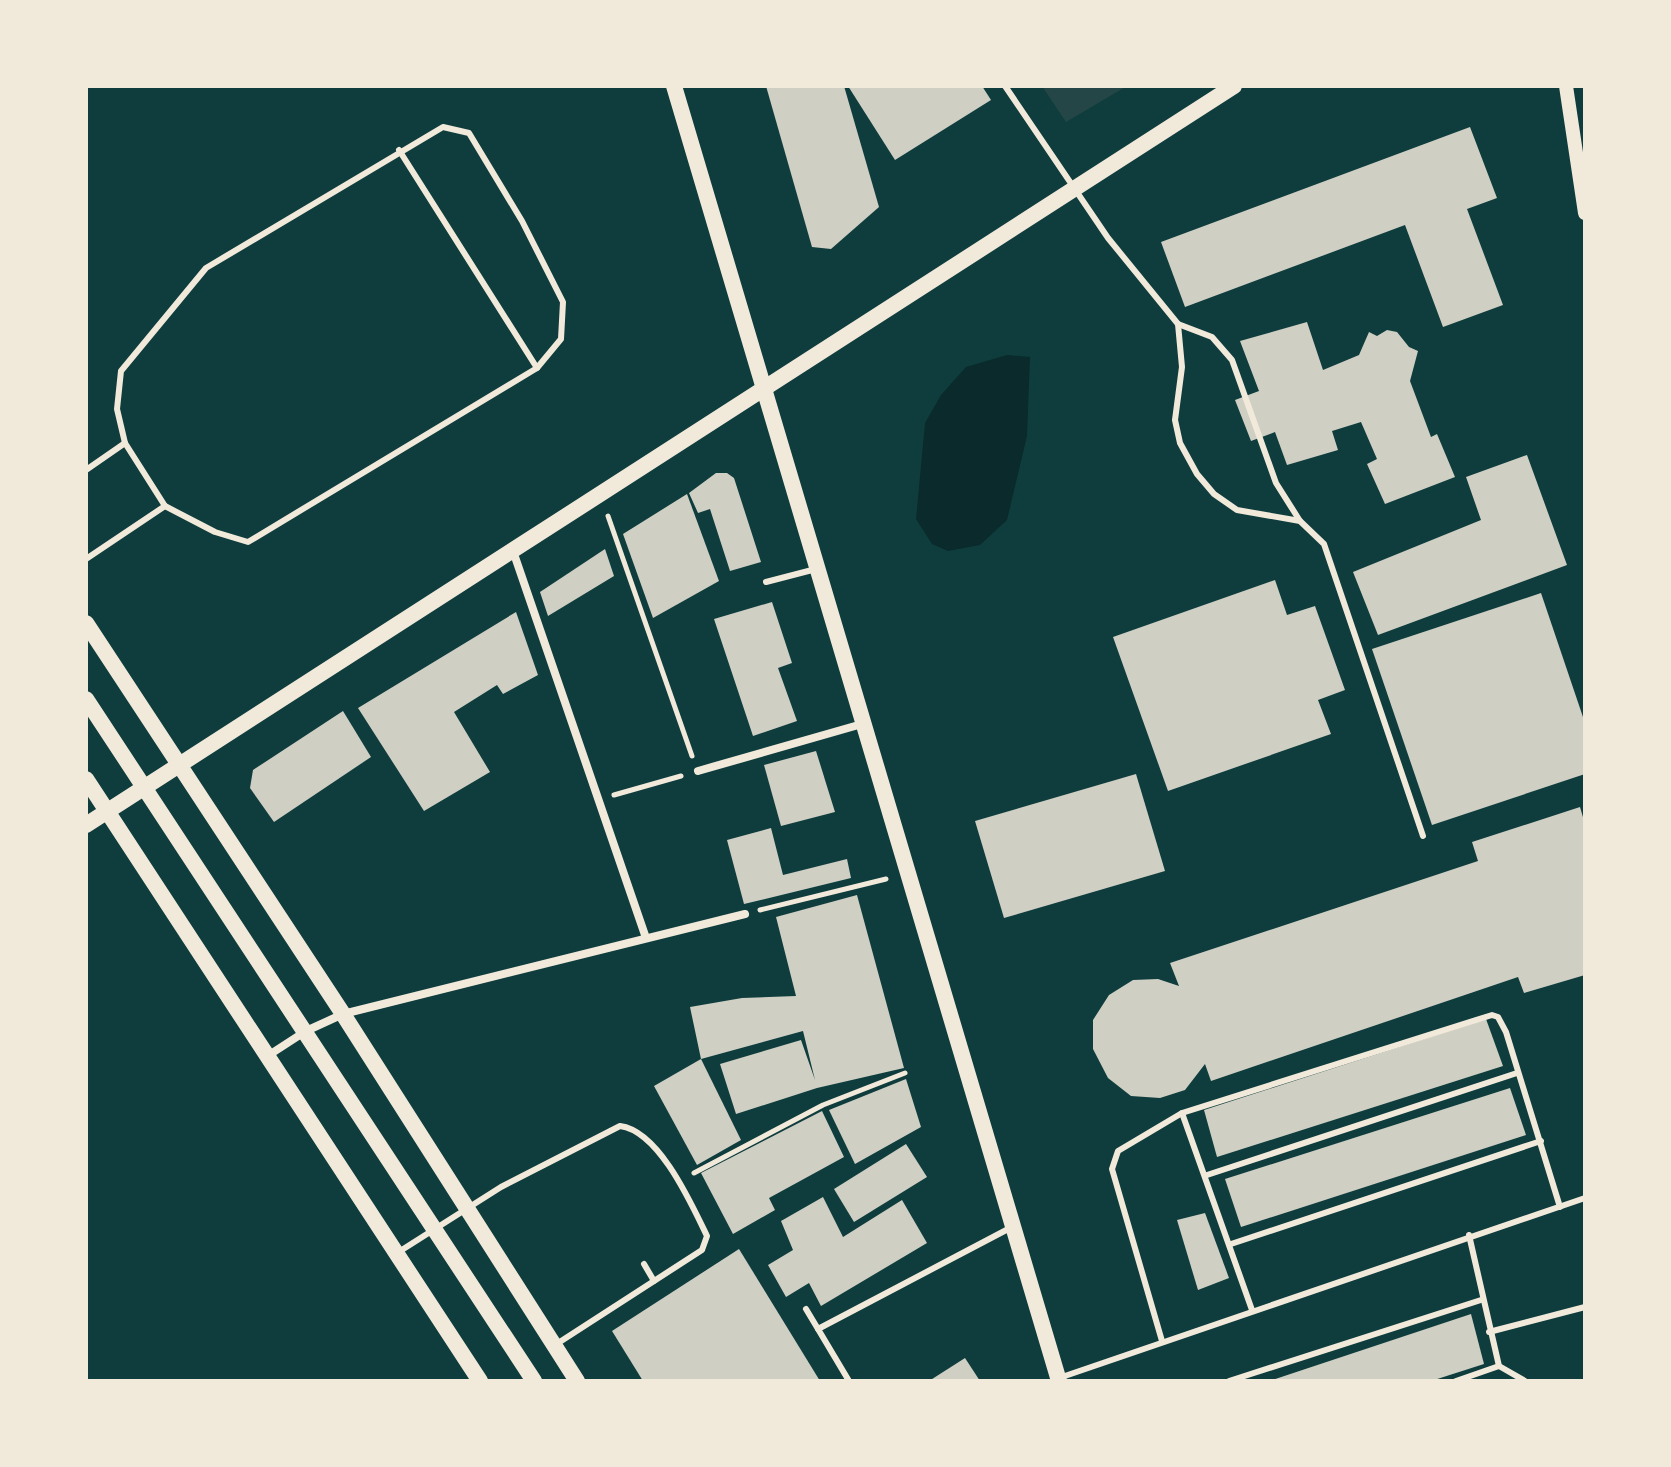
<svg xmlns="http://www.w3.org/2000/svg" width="1671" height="1467" font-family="Manrope,sans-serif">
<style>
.green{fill:#244646}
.water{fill:#0a2a2b}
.building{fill:#cfcfc3}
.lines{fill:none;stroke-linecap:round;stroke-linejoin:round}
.path{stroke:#f1e9da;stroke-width:5}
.service{stroke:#f1e9da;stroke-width:6}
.minor{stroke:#f1e9da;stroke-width:8}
.tertiary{stroke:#f1e9da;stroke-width:14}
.secondary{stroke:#f1e9da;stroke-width:16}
</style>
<rect width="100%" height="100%" fill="#0f3d3e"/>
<polygon class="green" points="1042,86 1127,86 1066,122"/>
<polygon class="water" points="1007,355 1030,357 1027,436 1007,520 980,545 948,551 932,544 916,519 925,423 941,395 966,367"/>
<g class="building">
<polygon points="766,86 844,86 879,207 831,249 812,247"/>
<polygon points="848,86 982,86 991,100 895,160"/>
<polygon points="1470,127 1497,198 1467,209 1503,305 1443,327 1405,225 1185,307 1161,242"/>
<polygon points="1307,322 1323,370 1359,355 1369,332 1377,336 1387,330 1397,332 1409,347 1418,351 1410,381 1431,437 1437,434 1455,477 1385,504 1367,464 1377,459 1361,422 1332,431 1338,450 1287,465 1275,432 1251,441 1235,400 1259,391 1240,341"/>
<polygon points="1527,455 1567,565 1378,635 1353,572 1481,520 1466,477"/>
<polygon points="716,473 727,473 734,478 761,562 730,571 710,509 698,513 689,493"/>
<polygon points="687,494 719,581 653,618 623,534"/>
<polygon points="605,549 614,576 548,616 540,592"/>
<polygon points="1275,580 1287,615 1315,606 1345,690 1318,700 1331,734 1168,791 1113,637"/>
<polygon points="1541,593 1585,723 1585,774 1432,825 1372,649"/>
<polygon points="772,602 792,663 778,668 797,721 753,736 714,619"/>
<polygon points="516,612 538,675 503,694 497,685 454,712 490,772 424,811 358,708"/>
<polygon points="343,711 371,757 274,822 250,788 253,770"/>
<polygon points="816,751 835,812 781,826 764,765"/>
<polygon points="1136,774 1165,871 1004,918 975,821"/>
<polygon points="1580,807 1585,824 1585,975 1524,993 1518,977 1211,1081 1205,1064 1185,1090 1160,1098 1131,1096 1108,1078 1093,1049 1093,1020 1109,995 1133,980 1158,979 1179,986 1170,963 1478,861 1472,842"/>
<polygon points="771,828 783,875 847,859 851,878 744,904 727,840"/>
<polygon points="857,895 904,1068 817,1088 736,1114 720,1064 801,1040 815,1080 803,1031 701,1059 690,1007 742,998 796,996 776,917"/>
<polygon points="1486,1019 1503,1066 1217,1157 1204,1110"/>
<polygon points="701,1059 741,1140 697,1165 654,1086"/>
<polygon points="906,1079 921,1127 855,1164 829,1110"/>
<polygon points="1510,1088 1526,1135 1241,1227 1225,1179"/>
<polygon points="822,1111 844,1157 769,1198 775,1210 733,1234 701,1173"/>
<polygon points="906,1144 927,1177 854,1222 834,1189"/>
<polygon points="823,1197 843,1237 902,1200 927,1243 821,1306 809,1283 786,1297 768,1265 793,1250 781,1221"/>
<polygon points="1205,1213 1229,1278 1198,1290 1177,1220"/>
<polygon points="739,1249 820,1381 643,1381 612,1331"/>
<polygon points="1471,1314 1484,1364 1431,1381 1269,1381"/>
<polygon points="965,1358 980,1381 929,1381"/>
</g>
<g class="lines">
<g class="path">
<polyline points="608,516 692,756"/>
<polyline points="614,795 681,776"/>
<polyline points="760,910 886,879"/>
<polyline points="694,1173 823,1105 905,1073"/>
</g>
<g class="service">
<polyline points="1005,86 1108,238 1178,324 1182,367 1175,420 1180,443 1197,474 1214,494 1237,510 1300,521 1324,544 1423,836"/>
<polygon points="443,127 469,133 522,221 563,302 561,339 537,368 248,542 215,532 165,506 125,443 117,409 121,371 206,268"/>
<polyline points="399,150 537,368"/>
<polyline points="1178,324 1212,337 1232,360 1276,483 1300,521"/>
<polyline points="86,470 125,443"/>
<polyline points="86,559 165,506"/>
<polyline points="766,582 816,569"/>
<polyline points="1182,1113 1252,1310"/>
<polyline points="1207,1175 1517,1073"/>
<polyline points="1469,1235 1499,1366 1525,1381"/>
<polyline points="1231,1244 1541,1141"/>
<path d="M397,1253L501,1187L620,1126C659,1131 691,1203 707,1236L702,1250L555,1345"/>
<polyline points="644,1264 654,1281"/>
<polyline points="806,1309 818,1329"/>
<polyline points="1489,1332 1585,1307"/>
<polyline points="1162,1341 1112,1169 1118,1151 1182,1113 1492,1015 1498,1017 1506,1032 1560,1207"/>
<polyline points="1059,1378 1585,1198"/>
<polyline points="849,1381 818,1329 1012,1227"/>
<polyline points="1229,1381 1481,1300"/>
<polyline points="1456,1381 1499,1366"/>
</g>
<g class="minor">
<polyline points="513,551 646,938"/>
<polyline points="698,771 862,724"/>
<polyline points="269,1055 306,1031 343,1014 745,914"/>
</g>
<polyline class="tertiary" points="1566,86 1585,213"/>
<g class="secondary">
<polyline points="674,86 1059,1381"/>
<polyline points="86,623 343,1014 577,1381"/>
<polyline points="86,699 534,1381"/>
<polyline points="86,779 480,1381"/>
<polyline points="86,825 1234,86"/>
</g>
</g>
<rect width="1671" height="1467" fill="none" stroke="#f1e9da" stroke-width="176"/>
</svg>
